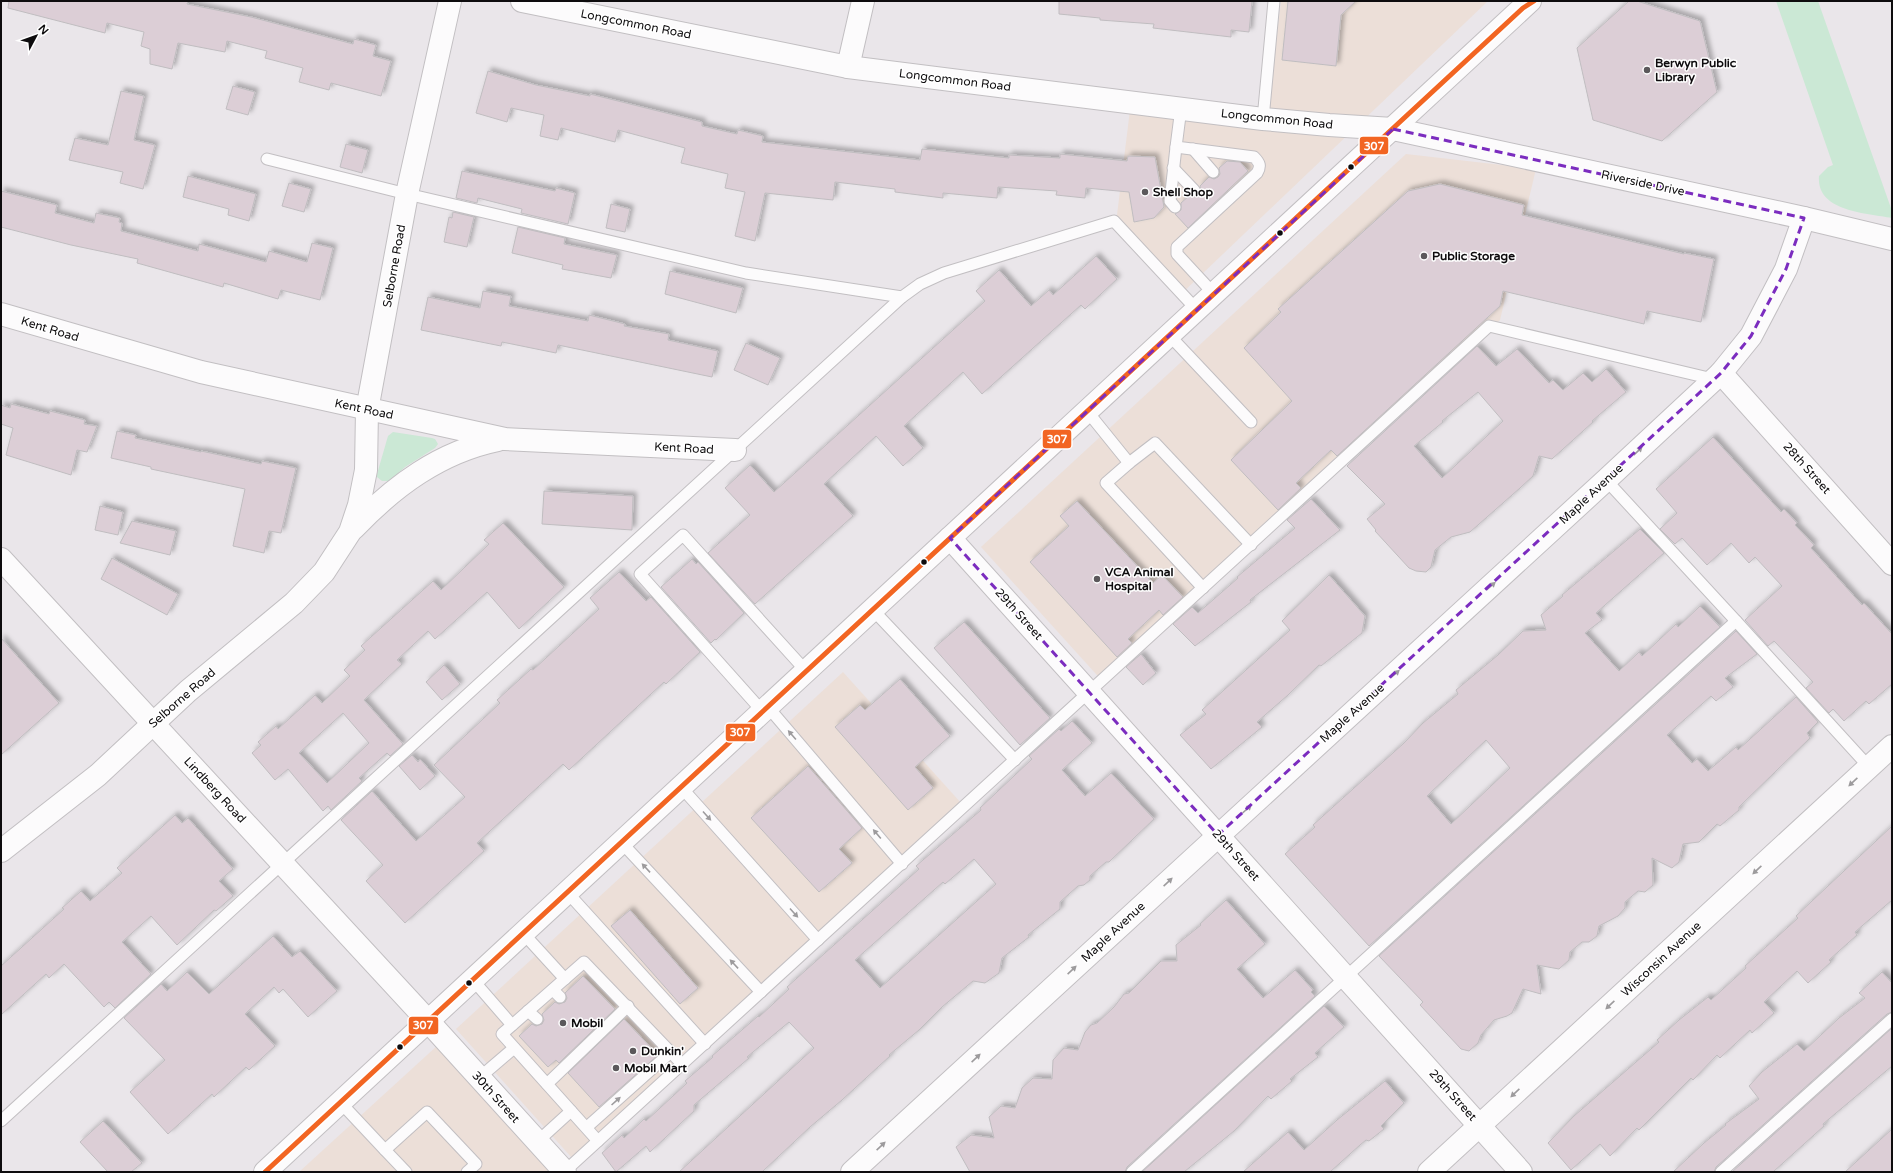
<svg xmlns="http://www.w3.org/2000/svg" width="1893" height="1173" font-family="'Varela Round',sans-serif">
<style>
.commercial{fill:#ecdfd8}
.green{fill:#cbe8d5}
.building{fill:#dcced6;stroke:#c0bdc0;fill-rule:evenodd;filter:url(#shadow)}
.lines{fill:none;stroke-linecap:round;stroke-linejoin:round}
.service-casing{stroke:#c2bfc2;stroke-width:13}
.minor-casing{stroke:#c2bfc2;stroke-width:24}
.tertiary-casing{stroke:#c2bfc2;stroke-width:24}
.primary-casing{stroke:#c2bfc2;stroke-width:24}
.service{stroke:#fcfbfc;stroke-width:11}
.minor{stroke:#fcfbfc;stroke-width:22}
.tertiary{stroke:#fcfbfc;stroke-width:22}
.primary{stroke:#fcfbfc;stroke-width:22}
.bus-1-casing{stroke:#fff;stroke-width:8}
.bus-1{stroke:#f26522;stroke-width:5}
.oneway{fill:#9d9b9d}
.marked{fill:none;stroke:#7b2cbf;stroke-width:3;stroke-dasharray:8 5;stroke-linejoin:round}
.poi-dot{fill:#5b585b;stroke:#fff;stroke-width:1.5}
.bus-dot{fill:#0e0c0e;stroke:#fff;stroke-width:1.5}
.labels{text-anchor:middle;stroke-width:3;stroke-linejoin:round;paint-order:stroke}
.street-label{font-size:12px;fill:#0e0c0e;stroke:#fff}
.poi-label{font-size:12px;font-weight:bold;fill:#0e0c0e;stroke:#fff;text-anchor:start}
.line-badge{stroke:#fff;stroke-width:1.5}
.badge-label{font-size:11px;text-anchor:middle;font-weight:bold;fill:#fff}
</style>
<defs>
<filter id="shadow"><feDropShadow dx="3.5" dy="-3.5" stdDeviation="2" flood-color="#0004"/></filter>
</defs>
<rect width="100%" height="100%" fill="#eae6ea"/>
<g class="commercial">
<polygon points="1281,1 1488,1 1178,297 1115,231 1130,110 1266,124"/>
<polygon points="1406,154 1536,169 1500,320 1105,684 981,547"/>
<polygon points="843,672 962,804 572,1158 456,1029"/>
<polygon points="438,1045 551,1172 299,1172"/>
</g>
<g class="green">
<path d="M1776,1H1818L1892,211V218C1867,213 1816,212 1819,176L1828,167L1833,165Z"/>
<polygon points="393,432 432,438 435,439 438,444 435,448 405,467 393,478 389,481 382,481 377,477 377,474 388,436"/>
</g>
<g class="building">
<polygon points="9,1 188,1 187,4 251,17 353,44 354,39 376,45 373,56 391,61 381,96 331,83 329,90 299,82 303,68 265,58 267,51 227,41 225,52 178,43 172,69 150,64 150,49 141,46 144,32 107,23 105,33 8,8"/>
<polygon points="1059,1 1252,1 1249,32 1231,30 1231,37 1153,28 1154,24 1100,20 1100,18 1059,14"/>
<polygon points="1288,1 1356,1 1341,15 1336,66 1282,60"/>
<polygon points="1629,1 1637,1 1700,21 1717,92 1662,141 1593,120 1577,48"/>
<polygon points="488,71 536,85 590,96 590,94 702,122 702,126 737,134 738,130 763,136 762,142 920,160 922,149 1009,158 1009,155 1060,158 1060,154 1127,161 1128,156 1155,157 1164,207 1154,218 1134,222 1129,192 1086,188 1085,198 1056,195 1057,191 998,187 997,198 943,193 943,198 895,192 895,189 835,182 833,200 765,193 755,241 735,236 745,192 725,188 728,174 681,163 685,148 618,130 615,142 561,128 558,140 540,136 544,115 511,108 507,122 476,113"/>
<polygon points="233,86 255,92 248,115 226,109"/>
<polygon points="121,91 144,96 134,140 155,145 143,189 120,183 123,172 69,160 75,138 108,145"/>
<polygon points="346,144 368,150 362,173 340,167"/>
<polygon points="1227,161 1240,162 1248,171 1188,228 1175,214 1181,210 1181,203 1190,195 1195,197 1199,195 1201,192 1200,186 1209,177 1214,179 1218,177 1220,174 1219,168"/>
<polygon points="462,171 555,191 556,188 575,193 568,224 521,213 522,209 478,198 477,203 456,198"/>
<polygon points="188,176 256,194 249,221 228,215 229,209 183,197"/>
<polygon points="289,183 311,189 304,212 282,206"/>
<polygon points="1440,184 1524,205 1522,215 1684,254 1684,253 1714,259 1701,322 1647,311 1644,324 1503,291 1500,306 1337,456 1331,450 1296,483 1301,488 1278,510 1231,460 1292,401 1244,348 1281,312 1278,309 1408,191"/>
<polygon points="1,191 57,205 55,213 94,223 96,213 120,218 119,222 122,223 121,231 198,251 199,244 266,262 269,251 307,262 312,243 333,248 320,300 281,290 278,299 224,283 223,287 137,263 138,259 71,245 1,227"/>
<polygon points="611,204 630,209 625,232 606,228"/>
<polygon points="453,212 474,217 467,247 444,242 449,217 452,218"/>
<polygon points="518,227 565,238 564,244 617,255 611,278 562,269 563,265 512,253"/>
<polygon points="1096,256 1117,279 1085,309 1081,305 982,394 963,372 904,426 923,448 903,466 876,436 824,484 853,516 755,604 708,553 750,515 725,488 750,465 774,492 985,301 976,291 999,270 1031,306 1049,290 1053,295"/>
<polygon points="670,271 743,288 736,313 665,294"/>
<polygon points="483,291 511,296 509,306 588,321 589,315 625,324 624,326 669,334 668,340 718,351 712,377 558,345 556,353 502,342 501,346 421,330 428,297 480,308"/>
<polygon points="746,343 780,358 768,385 734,370"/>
<path d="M1477,346L1496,366L1517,349L1549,383L1553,380L1563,390L1583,373L1592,382L1606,369L1626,392L1592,421L1593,422L1552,459L1539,456L1533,476L1520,488L1470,532L1451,537L1435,550L1431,567L1426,572L1416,571L1409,568L1375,531L1376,530L1367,519L1385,504L1347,466ZM1478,392L1503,421L1442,478L1414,446L1443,422L1442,421Z"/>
<polygon points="11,404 49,414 50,411 85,420 84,424 97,426 87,452 77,450 71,475 6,455 13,428 1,424 1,405 10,408"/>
<polygon points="117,431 136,435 135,438 201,452 201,451 261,464 262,461 296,468 281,533 269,531 264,553 233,546 245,489 151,469 151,467 111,458"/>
<polygon points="1713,437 1781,512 1784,509 1797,523 1795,525 1814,545 1811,548 1862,605 1864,603 1892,634 1892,684 1869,704 1866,701 1844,721 1833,709 1829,713 1806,688 1813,682 1774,641 1768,646 1745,620 1782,586 1755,557 1749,563 1731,543 1707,565 1682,538 1675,544 1660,529 1677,513 1656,489"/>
<polygon points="544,491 633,496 632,530 542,524"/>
<polygon points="1311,499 1340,530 1250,600 1251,602 1195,646 1173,624 1192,607 1198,613 1238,578 1237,577 1295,528 1287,520"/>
<polygon points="1077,501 1153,583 1162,575 1183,597 1163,615 1159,610 1128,639 1132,643 1117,657 1030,562 1069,526 1060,516"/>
<polygon points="100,506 123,512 118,535 95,530"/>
<polygon points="132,521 176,531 170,555 120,543"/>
<path d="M503,523L564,587L519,629L487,592L435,639L428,631L397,660L402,664L364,700L403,744L390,756L387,753L359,778L362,781L331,810L328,806L323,811L288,769L275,780L252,753L261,745L258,742L276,726L278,729L315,695L322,703L350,676L344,670L365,650L361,646L433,581L441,590L489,544L484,540ZM343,713L369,743L327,783L299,753Z"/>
<path d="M1640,529L1664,553L1596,613L1602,620L1585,633L1619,671L1639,652L1642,656L1676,624L1678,627L1700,606L1720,627L1369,946L1285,854L1315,827L1313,825L1404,743L1423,723L1458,694L1456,690L1498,655L1523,631L1546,630L1541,615L1563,596L1562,595ZM1486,740L1510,768L1451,824L1427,796Z"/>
<polygon points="112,558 178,594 167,615 101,579"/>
<polygon points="692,559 696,564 698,562 744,613 716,640 715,639 711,643 661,587"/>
<polygon points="619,572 646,601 651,597 700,652 666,684 664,682 569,770 563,764 477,843 484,851 405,923 366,881 383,865 341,820 372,791 416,841 465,797 434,765 500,703 497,700 531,669 533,670 599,609 590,598"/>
<polygon points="1329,575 1365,616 1362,633 1321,666 1319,665 1288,695 1257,722 1262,727 1211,769 1180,735 1206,714 1202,710 1290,630 1282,621"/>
<polygon points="964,622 1050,718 1020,745 934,648"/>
<polygon points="1736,631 1757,654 1725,678 1733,687 1716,701 1711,696 1667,735 1692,763 1697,759 1708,771 1736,747 1738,750 1796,697 1818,722 1807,733 1810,738 1739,807 1739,810 1720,826 1717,824 1699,842 1683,844 1679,862 1672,868 1652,858 1653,885 1645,892 1638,891 1625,902 1625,908 1618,916 1599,926 1597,936 1589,942 1582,942 1570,952 1569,960 1559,969 1537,965 1541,994 1523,989 1512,1013 1507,1016 1494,1020 1481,1035 1478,1043 1469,1051 1461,1049 1420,1005 1423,1002 1379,956"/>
<polygon points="1,638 59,703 1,755"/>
<polygon points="1141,654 1156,673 1143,685 1126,667"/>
<polygon points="444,665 460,684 442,700 426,682"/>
<polygon points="900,679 950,736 915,767 933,788 908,810 835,727 860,705 865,710"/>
<path d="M1072,721L1092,743L1062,770L1085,796L1111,773L1154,819L1109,862H1106L1090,876V880L1084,885L1078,886L1060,902V909L1028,935L1029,937L1002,958L999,973L985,983L973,981L942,1007L919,1030L889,1055L890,1056L842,1100L810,1127L762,1172H679L814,1048L789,1022L747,1057L749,1058L694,1105V1111L650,1152L646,1146L616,1172L602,1153L622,1135L624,1138L644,1119L646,1121L687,1083L685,1081L713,1057L712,1056L758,1016L759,1017L789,989L787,987L919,869L916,866L981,810L980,808L1032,759L1029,756L1059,729L1061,731ZM974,859L996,884L880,988L855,960L943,882L945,884Z"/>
<polygon points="412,755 418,762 420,759 435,776 420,790 399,766"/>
<polygon points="808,766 862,828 839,849 852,863 819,892 751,818"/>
<polygon points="175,815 182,823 188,818 233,869 219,881 233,896 216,911 214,910 177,945 151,916 122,942 151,974 115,1008 109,1002 104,1007 64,964 49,978 46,974 1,1015 1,966 64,909 62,908 81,891 90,901 122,873 117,868"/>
<polygon points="1892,826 1892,900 1855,932 1857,935 1829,960 1831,962 1808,983 1797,971 1764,1002 1774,1013 1752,1033 1750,1030 1720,1058 1717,1055 1693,1080 1691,1078 1639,1130 1637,1128 1610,1156 1600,1144 1571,1170 1548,1143 1574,1116 1659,1042 1657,1040 1679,1020 1708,997 1711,1000 1746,968 1745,966 1798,918 1796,916"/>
<polygon points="1226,900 1265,944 1237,969 1263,998 1295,970 1313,990 1311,992 1315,996 1127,1167 1125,1172 970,1172 956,1147 971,1135 994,1138 989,1117 1001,1106 1015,1108 1022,1088 1033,1078 1052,1079 1053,1060 1064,1048 1078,1050 1085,1032 1091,1025 1097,1023 1114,1007 1124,994 1129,993 1161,961 1177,961 1176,945 1201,925 1200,924"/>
<polygon points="630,910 698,988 680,1004 611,926"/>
<polygon points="273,936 292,957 300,951 337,991 308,1017 283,989 279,993 274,987 245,1014 275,1046 249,1070 246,1067 214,1097 212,1094 168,1134 130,1092 165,1060 124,1018 161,984 167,991 187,972 209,994"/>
<polygon points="1882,972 1892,983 1892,1012 1887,1014 1716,1167 1714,1172 1673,1172 1704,1143 1726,1125 1725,1124 1759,1099 1749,1086 1762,1072 1797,1044 1804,1051 1839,1018 1865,998 1859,993"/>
<polygon points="583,976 615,1009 559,1063 556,1060 548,1067 519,1036 532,1024 536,1026 542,1024 544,1020 542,1014 555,1002 559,1004 565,1002 567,998 565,993"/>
<polygon points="1324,1006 1344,1027 1315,1053 1318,1057 1290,1079 1292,1081 1271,1099 1268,1096 1234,1131 1184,1172 1142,1172"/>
<polygon points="624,1019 658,1055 599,1107 568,1073"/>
<polygon points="1892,1028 1892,1066 1823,1124 1824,1126 1773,1172 1732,1172"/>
<polygon points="1385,1081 1404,1103 1381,1126 1384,1129 1369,1141 1366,1140 1360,1145 1330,1172 1243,1172 1288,1132 1304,1150 1337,1120"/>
<polygon points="103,1121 142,1163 131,1172 108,1172 80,1142"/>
<polygon points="1892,1129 1892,1172 1845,1172"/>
</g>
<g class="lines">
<defs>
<g id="service">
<path d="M1181,108L1176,147L1254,157C1260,163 1261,166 1257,173L1177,247V254L1214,294"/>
<polyline points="1263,119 1274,1"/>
<polyline points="1193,149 1213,172"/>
<polyline points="267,159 407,194 746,273 902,297"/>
<polyline points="1173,168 1194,190"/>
<polyline points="1175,207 1170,201 1176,147"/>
<polyline points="1170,336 1251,422"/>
<polyline points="1087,411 1129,463 1155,443 1251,545"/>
<polyline points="1129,463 1106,483 1203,588"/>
<polyline points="873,610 1015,760"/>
<polyline points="1736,621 1869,767"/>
<polyline points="768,707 902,864"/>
<polyline points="763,712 640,574 683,535 806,671"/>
<polyline points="681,787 818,940"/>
<polyline points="621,842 761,992"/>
<polyline points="567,892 705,1044"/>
<polyline points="523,933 565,979"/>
<polyline points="473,980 512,1025"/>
<polyline points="553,990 560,997"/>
<polyline points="528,1011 537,1019"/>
<polyline points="479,1078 514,1048"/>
<polyline points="547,1084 628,1006"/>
<polyline points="340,1102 385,1150 427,1112 476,1164 467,1172"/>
<polyline points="1,1121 902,297 920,284 944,273 1114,221 1197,310"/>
<polyline points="587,1127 671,1052"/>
<polyline points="598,1141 502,1034 584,962 682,1064"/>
<polyline points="537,1142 571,1111"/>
<polyline points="385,1150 406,1172"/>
<polyline points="564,1172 1489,326 1713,379"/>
<polyline points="1132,1172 1736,621 1606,480"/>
<polyline points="1721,1172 1892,1019"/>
</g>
<g id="minor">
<polyline points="848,67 863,1"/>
<polyline points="1,314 201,372 505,439 735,450"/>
<polyline points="1721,373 1892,564"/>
<path d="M354,528C394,486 440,452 498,440"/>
<polyline points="950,538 1521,1172"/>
<polyline points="1,559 428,1021 565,1172"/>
<polyline points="1,851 98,775 188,691 294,603 324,572 350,532 359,505 366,470 367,410 407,194 450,1"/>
<polyline points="852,1172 1606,480 1721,373 1751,336 1786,269 1804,218"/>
<polyline points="1429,1172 1892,746"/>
</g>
<polyline id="tertiary" points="522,1 848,67 1263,119 1329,125 1393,129 1804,218 1892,239"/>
<polyline id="primary" points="265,1172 1530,1"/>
</defs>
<use href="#service" class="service-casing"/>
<use href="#minor" class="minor-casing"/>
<use href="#tertiary" class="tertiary-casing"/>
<use href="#primary" class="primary-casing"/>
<use href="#service" class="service"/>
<use href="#minor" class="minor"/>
<use href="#tertiary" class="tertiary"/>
<use href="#primary" class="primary"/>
<defs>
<polyline id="bus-1" points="265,1172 1523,8 1534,1"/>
</defs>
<use href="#bus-1" class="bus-1-casing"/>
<use href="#bus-1" class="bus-1"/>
</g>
<defs><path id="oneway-solid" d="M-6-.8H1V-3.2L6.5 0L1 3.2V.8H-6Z"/></defs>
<g class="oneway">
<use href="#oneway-solid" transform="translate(1638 451) rotate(-44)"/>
<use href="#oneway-solid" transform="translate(1491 586) rotate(-42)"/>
<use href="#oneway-solid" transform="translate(1395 674) rotate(-42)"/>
<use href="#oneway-solid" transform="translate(792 735) rotate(-131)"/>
<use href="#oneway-solid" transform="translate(1853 782) rotate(137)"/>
<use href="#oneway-solid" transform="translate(1247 809) rotate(-42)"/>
<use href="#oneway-solid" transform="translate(707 816) rotate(48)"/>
<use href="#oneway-solid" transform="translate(877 834) rotate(-130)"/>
<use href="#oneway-solid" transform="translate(646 868) rotate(-133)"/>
<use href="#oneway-solid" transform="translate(1757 870) rotate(137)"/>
<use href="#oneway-solid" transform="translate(1168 882) rotate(-43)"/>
<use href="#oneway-solid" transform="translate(794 913) rotate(48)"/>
<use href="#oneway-solid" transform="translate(734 964) rotate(-133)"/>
<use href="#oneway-solid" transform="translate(1072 970) rotate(-43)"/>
<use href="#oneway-solid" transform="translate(1610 1005) rotate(137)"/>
<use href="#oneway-solid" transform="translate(976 1058) rotate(-43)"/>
<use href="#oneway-solid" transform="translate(1515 1093) rotate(137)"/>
<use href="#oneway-solid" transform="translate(616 1101) rotate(-42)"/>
<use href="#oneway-solid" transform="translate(881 1146) rotate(-43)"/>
</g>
<path class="marked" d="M1393,129L1804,218L1786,269L1751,336L1721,373L1218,835L950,538Z"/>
<g class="poi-dot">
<circle cx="1647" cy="70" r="4"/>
<circle cx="1145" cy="192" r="4"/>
<circle cx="1424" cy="256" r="4"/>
<circle cx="1097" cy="579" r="4"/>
<circle cx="563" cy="1023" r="4"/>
<circle cx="633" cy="1051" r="4"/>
<circle cx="616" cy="1068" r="4"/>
</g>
<g class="bus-dot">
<circle cx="1351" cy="167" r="3.5"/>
<circle cx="1280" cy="233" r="3.5"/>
<circle cx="924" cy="562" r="3.5"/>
<circle cx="469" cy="983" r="3.5"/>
<circle cx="400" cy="1047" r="3.5"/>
</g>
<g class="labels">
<g class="street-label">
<text transform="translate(636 24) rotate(11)" y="4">Longcommon Road</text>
<text transform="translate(955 80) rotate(7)" y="4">Longcommon Road</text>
<text transform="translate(1277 119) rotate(6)" y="4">Longcommon Road</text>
<text transform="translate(1643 183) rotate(12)" y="4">Riverside Drive</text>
<text transform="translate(394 266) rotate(-80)" y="4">Selborne Road</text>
<text transform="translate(50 329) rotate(17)" y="4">Kent Road</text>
<text transform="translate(364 409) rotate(12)" y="4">Kent Road</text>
<text transform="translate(684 448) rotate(3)" y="4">Kent Road</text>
<text transform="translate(1807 468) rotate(48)" y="4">28th Street</text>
<text transform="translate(1591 494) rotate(-43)" y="4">Maple Avenue</text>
<text transform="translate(1019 614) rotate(48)" y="4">29th Street</text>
<text transform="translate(182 698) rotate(-41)" y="4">Selborne Road</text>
<text transform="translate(1352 713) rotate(-42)" y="4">Maple Avenue</text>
<text transform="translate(215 790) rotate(47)" y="4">Lindberg Road</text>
<text transform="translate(1236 855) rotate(48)" y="4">29th Street</text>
<text transform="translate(1113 932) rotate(-43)" y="4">Maple Avenue</text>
<text transform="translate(1661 959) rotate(-43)" y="4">Wisconsin Avenue</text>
<text transform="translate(1453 1095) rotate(48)" y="4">29th Street</text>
<text transform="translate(496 1097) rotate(48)" y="4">30th Street</text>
</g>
<g class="poi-label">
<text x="1655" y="67">Berwyn Public<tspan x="1655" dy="14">Library</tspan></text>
<text x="1153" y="196">Shell Shop</text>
<text x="1432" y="260">Public Storage</text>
<text x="1105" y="576">VCA Animal<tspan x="1105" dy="14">Hospital</tspan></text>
<text x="571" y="1027">Mobil</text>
<text x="641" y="1055">Dunkin'</text>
<text x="624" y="1072">Mobil Mart</text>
</g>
</g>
<g class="line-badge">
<rect x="1359" y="136" width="30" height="19" rx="4" fill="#f26522"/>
<rect x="1042" y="429" width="30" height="20" rx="4" fill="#f26522"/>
<rect x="725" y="723" width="31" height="19" rx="4" fill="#f26522"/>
<rect x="408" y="1016" width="31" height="19" rx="4" fill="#f26522"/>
</g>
<g class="badge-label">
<text x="1374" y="150">307</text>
<text x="1057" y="443">307</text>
<text x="740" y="736">307</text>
<text x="423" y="1029">307</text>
</g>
<rect width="1893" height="1173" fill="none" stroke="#0e0c0e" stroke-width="4"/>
<g transform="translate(36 36) rotate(49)" stroke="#ffffff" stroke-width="3" paint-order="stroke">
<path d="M0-3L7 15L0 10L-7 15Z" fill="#0e0c0e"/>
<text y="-6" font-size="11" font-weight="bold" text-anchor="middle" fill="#0e0c0e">N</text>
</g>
</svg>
